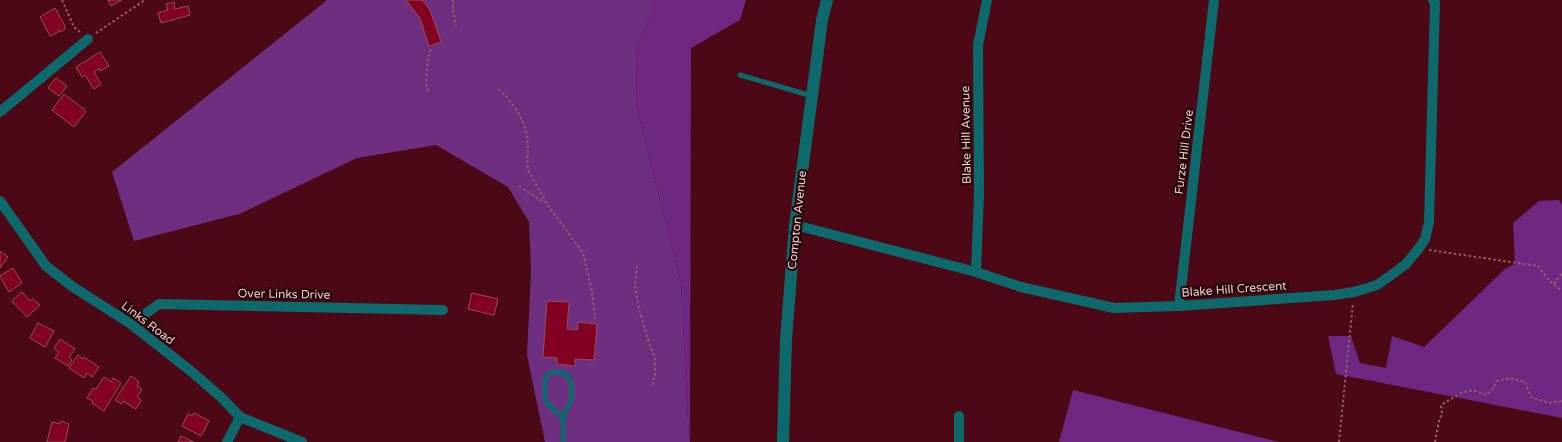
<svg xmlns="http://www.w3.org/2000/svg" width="1562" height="442" font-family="'Varela Round',sans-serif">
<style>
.green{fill:#6e2f81}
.forest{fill:#6e2882}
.building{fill:#820022;stroke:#974e52}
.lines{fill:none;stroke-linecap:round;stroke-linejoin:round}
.path{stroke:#965d64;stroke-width:2;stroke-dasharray:2.5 2.5;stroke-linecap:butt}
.service{stroke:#0d696b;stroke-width:5}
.minor{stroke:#0d696b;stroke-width:10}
.tertiary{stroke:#0d696b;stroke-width:12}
.labels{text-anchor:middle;stroke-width:4.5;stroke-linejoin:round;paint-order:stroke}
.street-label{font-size:12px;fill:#f2c7c8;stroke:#210508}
</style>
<rect width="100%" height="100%" fill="#4c0814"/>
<polygon class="green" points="326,0 656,0 637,46 636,105 681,283 689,442 545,442 527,355 531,272 529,222 508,187 436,145 357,158 239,214 134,241 112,172 326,1"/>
<g class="forest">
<polygon points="656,0 746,0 740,20 691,48 690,442 689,442 681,283 636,105 637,46"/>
<polygon points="1559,200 1562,205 1562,418 1336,374 1328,336 1351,336 1360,363 1386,368 1392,336 1424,347 1505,269 1515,264 1513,223 1539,201"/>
<polygon points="1073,390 1279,442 1059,442"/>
</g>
<g class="building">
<polygon points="108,0 122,0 111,6"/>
<polygon points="406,0 422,0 430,10 441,42 429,46 420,18"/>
<polygon points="174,2 175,9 188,6 190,15 161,23 158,13 168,10 166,4"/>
<polygon points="55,8 65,26 64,27 65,29 60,32 59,30 58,30 58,32 50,36 40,17"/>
<polygon points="100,52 109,66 100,71 99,68 94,72 101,84 94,89 85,75 82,77 76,67"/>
<polygon points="56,78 67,86 59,96 48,88"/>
<polygon points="64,94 86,111 74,127 52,110"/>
<polygon points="0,251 8,257 0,268"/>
<polygon points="13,268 22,283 9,292 0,276"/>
<polygon points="22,292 30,301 33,299 40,305 27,317 12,301"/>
<polygon points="472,293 498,299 494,315 468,309"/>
<polygon points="547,301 569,302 567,329 578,330 578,322 597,324 594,360 575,359 575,366 557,364 557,358 543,357"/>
<polygon points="38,323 54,331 45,347 30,338"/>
<polygon points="60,339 75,349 69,357 72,360 68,366 55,358 59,352 54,348"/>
<polygon points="78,355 83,359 84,357 99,367 92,377 87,373 84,378 69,368"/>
<polygon points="131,376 139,382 137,386 142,389 137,397 141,400 136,409 123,401 121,404 115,400"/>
<polygon points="104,377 111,382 113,378 121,383 104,411 92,403 93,401 87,398 93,388 96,389"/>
<polygon points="194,413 209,421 201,436 182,426 188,414 192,416"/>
<polygon points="61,421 69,424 65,442 47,442 52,422 60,424"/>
<polygon points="181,436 194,442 178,442"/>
</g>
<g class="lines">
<g class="path">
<polyline points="62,0 74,27 80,32"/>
<polyline points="453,0 453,12 456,26"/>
<polyline points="96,33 145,0"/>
<path d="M499,89C514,104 527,122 528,145C528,154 526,163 529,172L549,207L583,253L592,291L595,319"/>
<path d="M428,91C424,80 428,59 431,48"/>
<polyline points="519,186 545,203"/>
<polyline points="1429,250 1538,266 1549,280 1562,291"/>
<polyline points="637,266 635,285 639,309 649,343 655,358 655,374 653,383 653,387"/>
<polyline points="1554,284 1562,273"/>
<polyline points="1339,442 1353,303"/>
<polyline points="1435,442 1439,421 1442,414 1441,405 1461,393 1473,390 1486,395 1492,390 1497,381 1510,378 1525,382 1531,397 1549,403 1562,401"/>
</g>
<g class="service">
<polyline points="740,75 812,96"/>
<polyline points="563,442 563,417 571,400 572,390 570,380 565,373 554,372 548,374 545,380 545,400 553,409 563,417"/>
</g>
<g class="minor">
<polyline points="0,112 88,39"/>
<polyline points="0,201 46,266 73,287 131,324 192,372 222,398 240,417 302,442"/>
<polyline points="795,225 976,272 1021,287 1114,308 1179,306 1334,295 1354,292 1377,285 1394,273 1406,264 1419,248 1425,239 1429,222 1435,3 1433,0"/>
<polyline points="976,272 979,193 978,45 987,0"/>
<polyline points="1179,306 1214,0"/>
<polyline points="131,324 159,304 443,310"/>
<polyline points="959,416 959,442"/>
<polyline points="227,442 240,417"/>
</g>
<polyline class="tertiary" points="783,442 786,340 795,225 822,20 827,0"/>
</g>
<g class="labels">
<g class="street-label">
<text transform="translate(966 135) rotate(-91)" y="4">Blake Hill Avenue</text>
<text transform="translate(1184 152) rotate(-83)" y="4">Furze Hill Drive</text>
<text transform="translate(797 220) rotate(-84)" y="4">Compton Avenue</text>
<text transform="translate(1234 289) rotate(-4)" y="4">Blake Hill Crescent</text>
<text transform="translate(284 294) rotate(1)" y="4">Over Links Drive</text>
<text transform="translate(148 323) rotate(37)" y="4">Links Road</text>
</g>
</g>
</svg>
